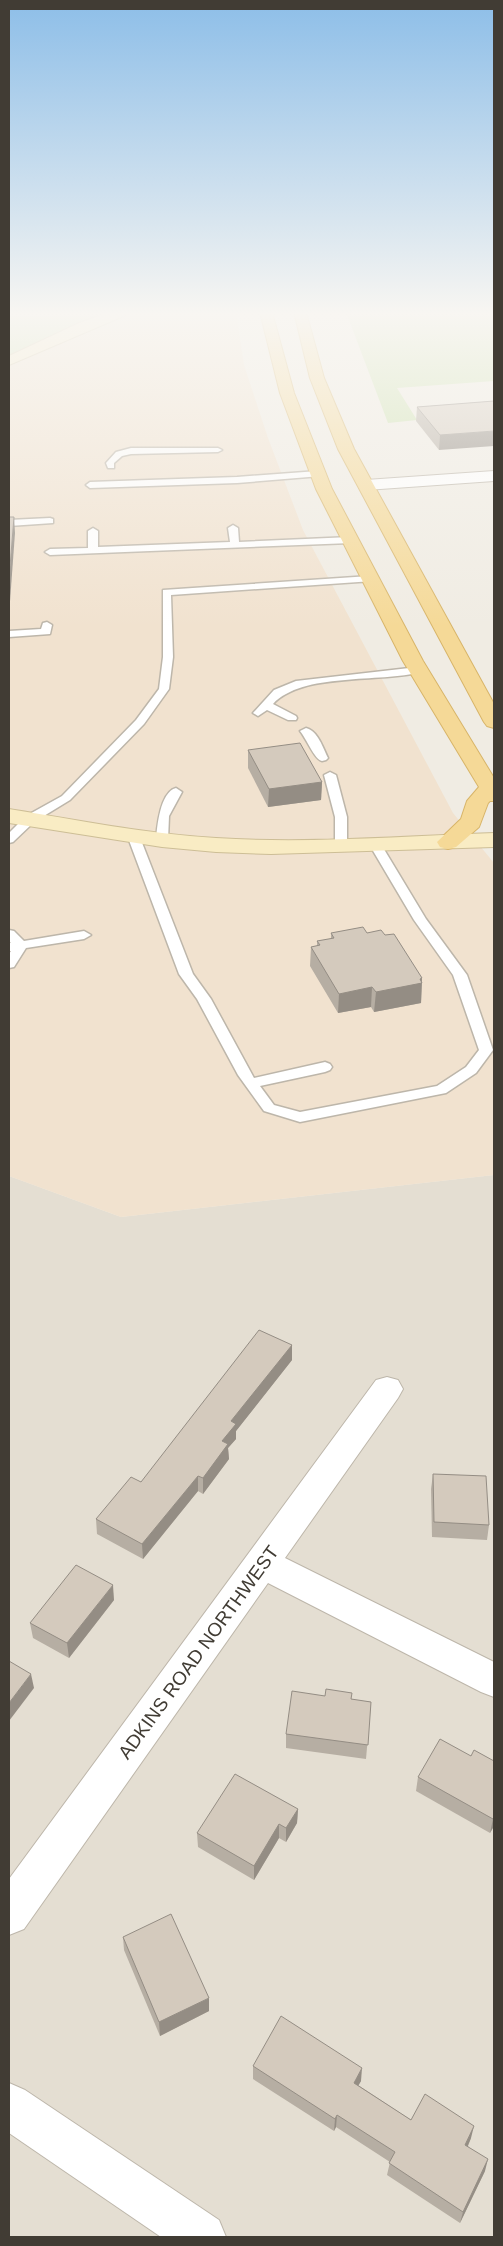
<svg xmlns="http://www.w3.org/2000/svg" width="503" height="2246" font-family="Helvetica,sans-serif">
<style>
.residential{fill:#e4ded2}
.commercial{fill:#f1e2cf}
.industrial{fill:#e2ded9}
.green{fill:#cce2af}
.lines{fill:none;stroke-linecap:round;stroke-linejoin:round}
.service-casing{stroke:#bdb6aa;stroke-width:3}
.minor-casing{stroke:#bdb6aa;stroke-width:2}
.secondary-casing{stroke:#cdbe96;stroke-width:2}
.primary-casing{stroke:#d8b569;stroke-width:2}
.service{fill:#fff;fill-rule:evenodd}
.minor{fill:#fff;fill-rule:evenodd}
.secondary{fill:#f9ecc4;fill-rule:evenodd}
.primary{fill:#f5d997;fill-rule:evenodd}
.wall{fill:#b6aea3}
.shaded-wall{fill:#948d84}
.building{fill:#d4cabd;stroke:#948d84}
.labels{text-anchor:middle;stroke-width:4;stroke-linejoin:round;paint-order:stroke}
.near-street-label{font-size:19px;fill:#413c34;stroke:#fff}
</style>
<rect width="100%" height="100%" fill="#f0ece3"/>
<polygon class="residential" points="494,1175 494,2237 9,2237 9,1176 121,1217"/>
<polygon class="commercial" points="111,312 236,312 244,365 268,438 303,530 453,813 494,863 494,1175 121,1217 9,1176 9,355"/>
<polygon class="industrial" points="9,312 111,312 101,315 9,316"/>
<g class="green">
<polygon points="346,312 494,312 494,381 397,388 417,420 388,423"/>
<polygon points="101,315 9,355 9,316"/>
</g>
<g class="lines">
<defs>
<g id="service">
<polygon points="131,448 218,448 222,450 218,452 131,454 122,456 114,463 114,468 108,468 106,463 116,452"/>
<polygon points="318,471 321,472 321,476 237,483 90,488 86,485 90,482 237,477"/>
<polygon points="50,518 53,519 53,523 9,526 9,520"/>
<polygon points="233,525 238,528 239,542 351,537 356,540 351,543 50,555 45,552 50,549 88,548 88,531 93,528 98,531 98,547 230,542 228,528"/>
<polygon points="370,576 373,577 373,581 171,595 173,657 169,689 144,724 70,800 34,822 13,842 9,843 9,833 26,816 62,796 136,720 159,689 163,657 163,590"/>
<polygon points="47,622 52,625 50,634 9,637 9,631 41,629 43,623"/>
<path d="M418,667L423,670L422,672C379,683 303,672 273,704L296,716L297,718L296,720H288L267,710L258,716L253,713L274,690L296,681Z"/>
<path d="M306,728C318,731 323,748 328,758L326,760L322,761C315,760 306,738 300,731Z"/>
<polygon points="330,772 336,775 347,817 347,845 341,849 335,845 335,817 324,775"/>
<path d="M176,788L182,792L169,816L168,840L166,843H158L156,840C157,827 160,792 176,788Z"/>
<polygon points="133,831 139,835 193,974 211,999 254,1078 325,1062 330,1064 332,1067 330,1070 325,1072 260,1086 274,1105 300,1112 437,1086 466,1067 479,1050 453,975 414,920 369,844 371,841 379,841 426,919 467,975 493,1050 476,1073 446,1093 300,1122 264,1111 238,1075 197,999 179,974 127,835"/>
<polygon points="9,930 14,931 24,941 84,931 91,935 84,939 26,948 14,967 9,968 9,954 11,951 9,951 9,943 11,943 9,941"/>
</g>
<g id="minor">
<polygon points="494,471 494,481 366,490 360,488 358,485 360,482 366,480"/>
<polygon points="387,1377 398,1380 403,1389 398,1398 285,1558 494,1662 494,1697 481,1692 268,1583 24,1929 9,1935 9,1879 376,1380"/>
<polygon points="9,2083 25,2090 219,2220 226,2237 161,2237 9,2133"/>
</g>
<g id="secondary">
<polygon points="109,312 127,312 126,315 9,365 9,356 77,324"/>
<path d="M9,809C78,820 147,834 216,838C308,844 402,836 494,833V847L271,854L216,852L162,847L9,823Z"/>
</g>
<g id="primary">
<polygon points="260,312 272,312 294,393 332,489 423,661 494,778 494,801 490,801 488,803 479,827 456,847 448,849 440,847 437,842 461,819 467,801 479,787 403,661 316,489 280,393"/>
<polygon points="294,312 306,312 324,378 354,449 494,704 494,728 487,726 484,722 338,449 310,378"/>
</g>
</defs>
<use href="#service" class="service-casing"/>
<use href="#minor" class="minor-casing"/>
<use href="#secondary" class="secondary-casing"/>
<use href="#primary" class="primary-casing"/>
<use href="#service" class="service"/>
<use href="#minor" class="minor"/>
<use href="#secondary" class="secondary"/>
<use href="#primary" class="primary"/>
</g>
<g class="wall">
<polygon points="494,401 439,450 416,421 417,407"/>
<polygon points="248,750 322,782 321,800 268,807 248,768"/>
<polygon points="331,933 367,933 422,982 421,1003 374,1012 371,1007 338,1013 310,966 311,947 317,946 317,941 331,939"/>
<polygon points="292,1345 292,1360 236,1431 236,1439 228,1448 229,1459 203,1494 198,1491 143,1559 97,1534 96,1519 141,1482"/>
<polygon points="433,1474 489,1525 487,1540 432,1537 431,1489"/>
<polygon points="114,1600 69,1658 33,1638 30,1623"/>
<polygon points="325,1696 371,1702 366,1759 286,1748 286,1734"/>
<polygon points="471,1756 494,1761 494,1826 490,1833 416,1791 418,1777"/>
<polygon points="298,1809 297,1823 286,1842 279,1838 254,1880 198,1847 197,1833"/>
<polygon points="123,1937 209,2011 160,2036 124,1950"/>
<polygon points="253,2066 361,2081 358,2085 411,2120 471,2138 468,2146 485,2171 460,2223 387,2175 390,2162 336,2127 334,2131 253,2079"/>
</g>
<g class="shaded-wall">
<polygon points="494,431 494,446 439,450 440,435"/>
<polygon points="14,517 15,533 9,615 9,579"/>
<polygon points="322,782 321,800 268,807 269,789"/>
<polygon points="422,978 421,1003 374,1012 376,992"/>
<polygon points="372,987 371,1007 338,1013 339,994"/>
<polygon points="292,1345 292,1360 236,1431 236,1439 228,1448 229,1459 203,1494 203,1478 222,1441 231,1421"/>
<polygon points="198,1476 198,1491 143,1559 142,1544"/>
<polygon points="113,1585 114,1600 69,1658 67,1643"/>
<polygon points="31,1674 34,1688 9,1721 9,1703"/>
<polygon points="298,1809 297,1823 286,1842 286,1828"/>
<polygon points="494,1816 494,1826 490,1833 493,1819"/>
<polygon points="279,1824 279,1838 254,1880 254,1866"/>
<polygon points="209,1998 209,2011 160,2036 159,2022"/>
<polygon points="362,2068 361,2081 353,2095 354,2083"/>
<polygon points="337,2115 336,2127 334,2131 335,2119"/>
<polygon points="474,2126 471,2138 463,2157 465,2145"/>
<polygon points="488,2159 485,2171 460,2223 463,2212"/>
</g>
<g class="building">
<polygon points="494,401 494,431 440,435 417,407"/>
<polygon points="9,517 14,517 9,579"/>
<polygon points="300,743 322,782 269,789 248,750"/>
<polygon points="363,927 367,933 381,930 385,935 394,934 422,978 420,979 422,983 376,992 372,987 339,994 311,947 320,945 317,941 334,938 331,933"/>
<polygon points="259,1330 292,1345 231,1421 236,1424 222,1441 228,1444 203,1478 198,1476 142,1544 96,1519 131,1477 141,1482"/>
<polygon points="433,1474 486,1476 489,1525 434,1522"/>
<polygon points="76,1565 113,1585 67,1643 30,1623"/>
<polygon points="9,1661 31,1674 9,1703"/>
<polygon points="326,1689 352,1693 351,1699 371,1702 368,1745 286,1734 292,1691 325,1696"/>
<polygon points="440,1739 471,1756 474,1750 494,1761 494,1816 493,1819 418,1777"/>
<polygon points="235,1774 298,1809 286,1828 279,1824 254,1866 197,1833"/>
<polygon points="171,1914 209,1998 159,2022 123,1937"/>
<polygon points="281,2016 362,2068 354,2083 411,2120 425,2094 474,2126 465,2145 488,2159 463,2212 389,2163 395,2152 337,2115 335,2119 253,2066"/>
</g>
<linearGradient id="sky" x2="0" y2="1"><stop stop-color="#8dbee8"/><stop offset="0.5" stop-color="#f8f6f2"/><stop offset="1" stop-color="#f8f6f2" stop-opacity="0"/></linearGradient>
<rect width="503" height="627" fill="url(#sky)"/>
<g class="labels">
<g class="near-street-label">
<text transform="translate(198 1652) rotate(-54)" y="7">ADKINS ROAD NORTHWEST</text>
</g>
</g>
<rect width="503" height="2246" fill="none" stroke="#413c34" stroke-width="20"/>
</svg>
